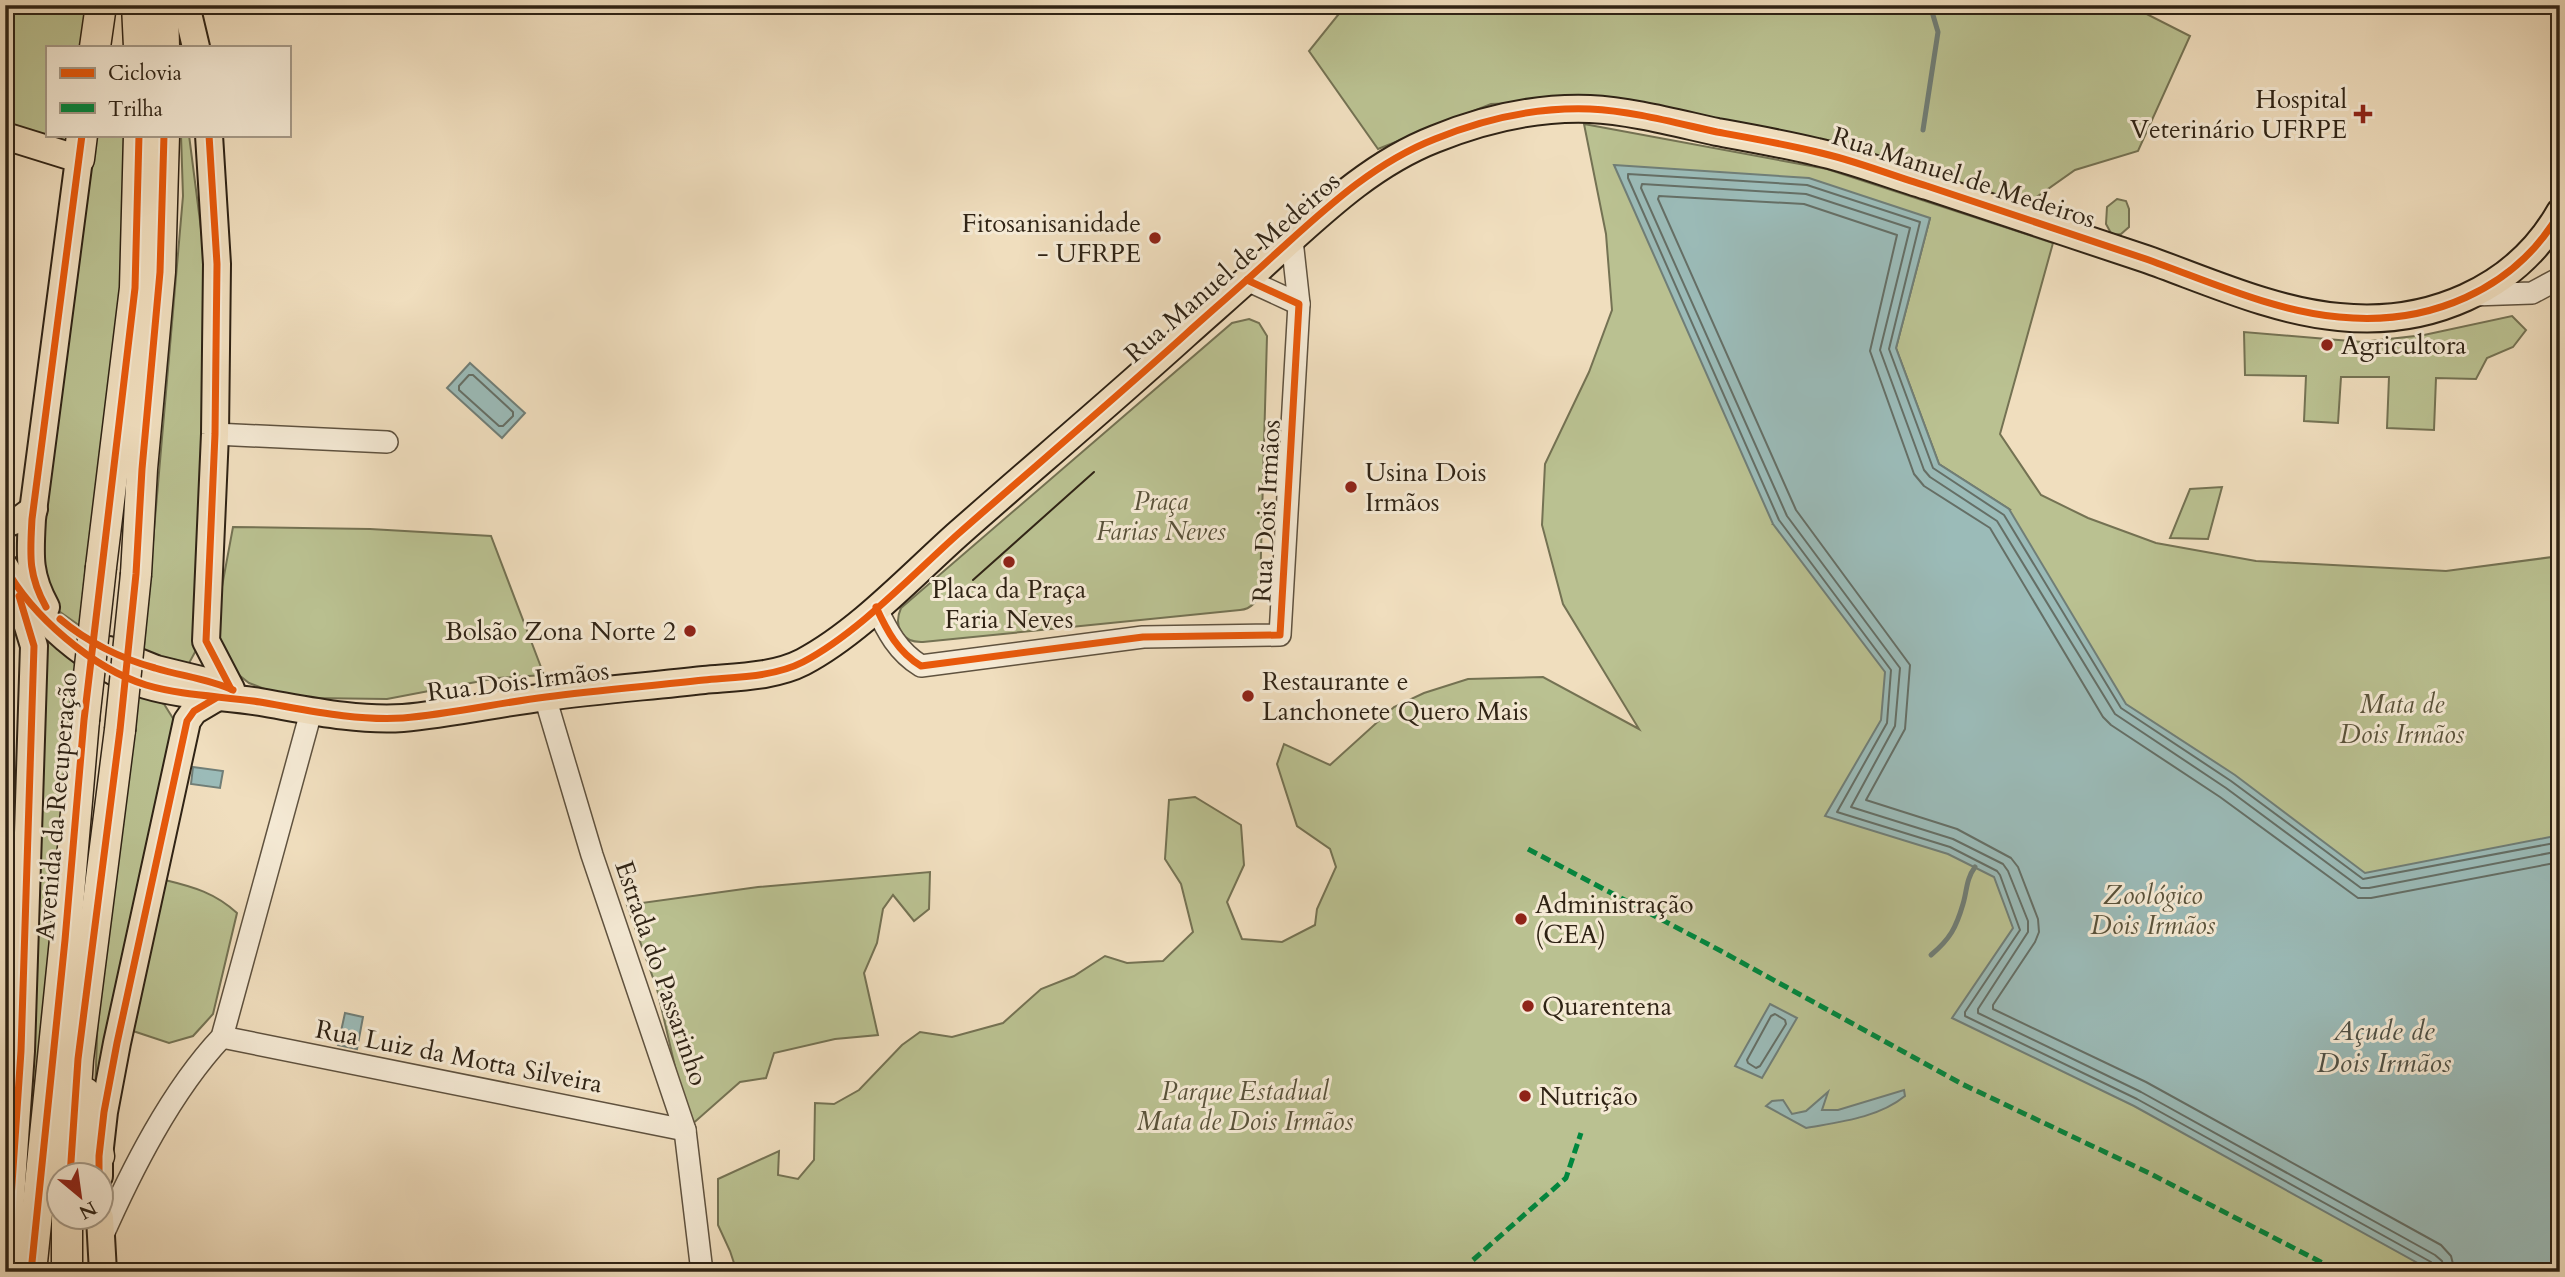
<svg xmlns="http://www.w3.org/2000/svg" width="2565" height="1277" font-family="Cardo,serif">
<style>
.green{fill:#bac191;stroke:#747253;stroke-width:2;fill-rule:evenodd}
.water{fill:#9bbbb8;stroke:#707e77;stroke-width:2}
.lines{fill:none;stroke-linecap:round;stroke-linejoin:round}
.shore{stroke:#656f66;stroke-width:2}
.stream{stroke:#707e77;stroke-width:5}
.minor-casing{stroke:#5f523f;stroke-width:24}
.major-casing{stroke:#2f2315;stroke-width:30}
.highway-casing{stroke:#2f2315;stroke-width:33}
.minor{stroke:#f5ead5;stroke-width:21}
.major{stroke:#f0debe;stroke-width:26}
.highway{stroke:#f0debe;stroke-width:30}
.tram{stroke:#2f2315;stroke-width:2}
.highway-bridge-casing{stroke:#2f2315;stroke-width:33;stroke-linecap:butt}
.highway-bridge{stroke:#f0debe;stroke-width:30}
.quiet{stroke:#00873e;stroke-width:5;stroke-dasharray:10 5;stroke-linecap:butt}
.cycleway-casing{stroke:#f5ead5;stroke-width:11}
.cycleway{stroke:#e8590c;stroke-width:7}
.poi-dot{fill:#8f2418;stroke:#f5ead5;stroke-width:2.5}
.labels{text-anchor:middle;stroke-width:6;stroke-linejoin:round;paint-order:stroke}
.poi-label{font-size:26px;fill:#2f2315;stroke:#f5ead5;text-anchor:start}
.street-label{font-size:26px;fill:#2f2315;stroke:#f5ead5}
.park-label{font-size:26px;font-style:italic;fill:#59523a;stroke:#f5ead5}
.water-label{font-size:28px;font-style:italic;fill:#4f5146;stroke:#f5ead5}
</style>
<rect width="100%" height="100%" fill="#f0debe"/>
<filter id="stains"><feTurbulence type="fractalNoise" baseFrequency=".00286" numOctaves="4"/><feColorMatrix values="0 0 0 0 .2 0 0 0 0 .09 0 0 0 0 .02 0 0 0 .5 -.17"/></filter>
<radialGradient id="worn" r=".72"><stop offset=".6" stop-color="#630" stop-opacity="0"/><stop offset="1" stop-color="#630" stop-opacity=".3"/></radialGradient>
<g class="green">
<polygon points="5,5 90,5 84,47 47,47 47,135 73,135 71,148 5,128"/>
<polygon points="1346,5 2129,5 2190,36 2138,151 2075,170 2014,213 1618,99 1491,104 1378,149 1309,51"/>
<path d="M1584,124L1827,169L2053,243L2000,434L2041,495L2088,518L2156,543L2256,561L2446,571L2560,556V1272H737L730,1251L718,1225V1179L779,1151L778,1175L798,1179L814,1160L815,1103L834,1104L859,1090L902,1045L920,1032L952,1037L1003,1023L1041,989L1074,976L1105,956L1127,963L1163,961L1193,932L1181,884L1165,859L1169,800L1195,797L1241,825L1244,865L1227,902L1242,939L1282,942L1315,925L1317,909L1336,867L1330,849L1297,826L1277,764L1284,744L1330,765L1394,707L1424,693L1468,679L1543,677L1639,729L1563,604L1542,525L1545,464L1589,372L1612,310L1606,234ZM1930,218L1896,348L1939,464L2009,509L1773,524Z"/>
<polygon points="90,135 125,135 125,285 83,628 43,600 39,534"/>
<polygon points="181,135 189,135 206,268 200,643 188,665 143,657 183,196"/>
<polygon points="2117,199 2126,201 2129,209 2129,227 2121,234 2112,235 2106,224 2107,207"/>
<polygon points="2512,316 2526,330 2513,347 2487,358 2476,379 2436,378 2434,430 2387,428 2389,377 2341,377 2338,423 2304,421 2306,376 2245,375 2244,332 2362,342 2424,335"/>
<path d="M1249,319L1259,323L1267,336L1260,589C1258,600 1252,609 1240,610L923,642C902,643 893,626 901,608L1232,323Z"/>
<polygon points="2222,487 2208,539 2170,538 2190,489"/>
<polygon points="233,527 370,529 491,536 544,675 497,678 387,699 309,698 275,693 249,683 234,671 213,635"/>
<polygon points="5,591 15,604 10,867 5,867"/>
<polygon points="44,641 80,650 22,1272 10,1272 37,974"/>
<polygon points="144,695 164,704 174,720 95,1092 98,1011 136,697"/>
<polygon points="930,872 929,909 914,921 893,895 883,909 877,943 864,973 878,1035 835,1039 774,1053 766,1078 740,1082 689,1127 657,989 627,905 758,887"/>
<path d="M165,880C194,887 215,893 237,913L213,1014L204,1024L193,1036L169,1043L130,1030Z"/>
</g>
<g class="water">
<polygon points="1614,165 1809,178 1930,218 1896,348 1939,464 2009,509 2126,704 2235,775 2365,873 2560,835 2560,1272 2434,1272 2134,1106 1952,1018 2013,928 1994,877 1948,854 1825,816 1881,720 1885,672 1773,524"/>
<polygon points="470,363 525,413 502,438 447,388"/>
<polygon points="193,767 223,771 220,788 191,784"/>
<polygon points="1770,1004 1797,1018 1762,1078 1735,1066"/>
<polygon points="345,1013 363,1017 357,1049 338,1045"/>
<path d="M1904,1090L1905,1096C1878,1118 1839,1122 1806,1128L1766,1106L1772,1101L1783,1100L1792,1114L1806,1111L1828,1092L1822,1110H1838Z"/>
</g>
<g class="lines">
<g class="shore">
<polygon points="469,375 473,375 513,412 513,416 503,426 499,426 459,390 459,386"/>
<polygon points="1775,1014 1785,1020 1786,1024 1760,1066 1756,1068 1748,1063 1747,1060 1771,1016"/>
<polyline points="2436,1272 2431,1262 2137,1099 1965,1016 1965,1012 2020,930 2000,875 1997,871 1950,847 1837,812 1887,723 1891,670 1779,520 1628,178 1628,174 1807,185 1920,222 1889,349 1933,468 2004,515 2121,708 2231,781 2363,879 2560,842"/>
<polyline points="2444,1272 2442,1261 2435,1255 2141,1092 1978,1013 1978,1009 2028,932 2028,921 2008,871 2003,864 1953,839 1851,807 1895,726 1900,668 1787,516 1641,188 1642,184 1806,194 1910,228 1880,350 1924,470 1930,477 1997,521 2115,714 2226,788 2361,888 2369,888 2560,851"/>
<polyline points="2455,1272 2451,1256 2441,1245 2146,1082 1993,1009 1993,1005 2035,942 2039,932 2038,919 2018,867 2011,858 1957,829 1866,800 1905,729 1910,665 1796,510 1658,199 1659,196 1804,204 1897,235 1870,351 1914,474 1924,486 1990,528 2103,717 2111,725 2220,797 2358,898 2371,898 2560,862"/>
</g>
<g class="stream">
<polyline points="1923,130 1938,32 1930,5"/>
<path d="M1931,955C1950,939 1956,928 1963,904C1967,891 1966,879 1975,867"/>
</g>
<defs>
<g id="minor">
<polyline points="1247,280 1299,304"/>
<polyline points="2473,295 2532,293 2560,278"/>
<polyline points="215,434 387,442"/>
<path d="M876,607C887,631 898,652 921,666L1143,637L1280,635L1299,304L1292,240"/>
<polyline points="545,697 592,855 685,1130 702,1272"/>
<polyline points="222,1037 685,1130"/>
<path d="M101,1239C131,1171 171,1091 222,1037L311,712"/>
</g>
<g id="major">
<polyline points="186,5 196,47"/>
<polyline points="209,135 217,264 215,434 206,641 231,689"/>
<path d="M5,136L79,159L32,519C30,555 28,575 46,607"/>
<polyline points="5,524 22,518 34,509"/>
<path d="M5,567C32,616 92,668 146,685C183,696 222,696 260,702C307,710 355,721 403,718C451,714 498,703 546,697C598,690 651,686 704,680C736,677 774,677 803,662C858,633 911,576 958,534C1034,467 1111,402 1186,334C1215,308 1244,283 1272,257C1322,212 1371,164 1435,139C1484,119 1536,107 1590,109C1632,111 1676,123 1717,132C1750,138 1784,144 1817,152C1854,160 1890,175 1927,186C2000,210 2073,234 2146,259C2208,281 2273,311 2339,317C2427,326 2515,291 2560,212"/>
<polyline points="109,650 156,669 205,681"/>
<polyline points="99,1176 99,1156 104,1112 117,1043 187,721 194,711 216,698"/>
<polyline points="100,1218 103,1272"/>
<polyline points="6,1272 21,1051 34,646 19,597"/>
</g>
<g id="highway">
<polyline points="137,5 139,47"/>
<polyline points="163,5 164,47"/>
<polyline points="95,47 101,5"/>
<polyline points="79,159 82,135"/>
<polyline points="101,567 135,288 139,135"/>
<polyline points="136,574 142,469 160,272 164,135"/>
<polyline points="85,1093 99,1156"/>
<polyline points="70,1176 78,1059 120,730"/>
<polyline points="31,1272 65,940 84,720"/>
<polyline points="67,1272 67,1218"/>
</g>
</defs>
<use href="#minor" class="minor-casing"/>
<use href="#major" class="major-casing"/>
<use href="#highway" class="highway-casing"/>
<use href="#minor" class="minor"/>
<use href="#major" class="major"/>
<use href="#highway" class="highway"/>
<polyline class="tram" points="973,580 1094,472"/>
<defs>
<g id="highway-bridge">
<polyline points="84,720 101,567"/>
<polyline points="120,730 136,574"/>
</g>
</defs>
<use href="#highway-bridge" class="highway-bridge-casing"/>
<use href="#highway-bridge" class="highway-bridge"/>
<g class="quiet">
<polyline points="1528,849 1721,951 1962,1084 2149,1173 2340,1272"/>
<polyline points="1464,1272 1473,1260 1566,1178 1581,1133"/>
</g>
<defs>
<g id="cycleway">
<polyline points="209,135 217,264 215,434 206,641 231,689"/>
<path d="M5,567C32,616 92,668 146,685C183,696 222,696 260,702C307,710 355,721 403,718C451,714 498,703 546,697C598,690 651,686 704,680C736,677 774,677 803,662C858,633 911,576 958,534C1034,467 1111,402 1186,334C1215,308 1244,283 1272,257C1322,212 1371,164 1435,139C1484,119 1536,107 1590,109C1632,111 1676,123 1717,132C1750,138 1784,144 1817,152C1854,160 1890,175 1927,186C2000,210 2073,234 2146,259C2208,281 2273,311 2339,317C2427,326 2515,291 2560,212"/>
<path d="M46,607C28,575 30,555 32,519L82,135"/>
<path d="M876,607C887,631 898,652 921,666L1143,637L1280,635L1299,304L1247,280"/>
<path d="M60,619C87,642 122,659 155,668C181,676 209,679 233,690"/>
<polyline points="70,1176 78,1059 120,730 136,574 142,469 160,272 164,135"/>
<polyline points="99,1176 99,1156 104,1112 117,1043 187,721 194,711 216,698"/>
<polyline points="6,1272 21,1051 34,646 19,596"/>
<polyline points="31,1272 65,940 84,720 135,288 139,135"/>
</g>
</defs>
<use href="#cycleway" class="cycleway-casing"/>
<use href="#cycleway" class="cycleway"/>
</g>
<g class="poi-dot">
<path d="M2359.5 103.5h7v7h7v7h-7v7h-7v-7h-7v-7h7z"/>
<circle cx="1155" cy="238" r="7"/>
<circle cx="2327" cy="345" r="7"/>
<circle cx="1351" cy="487" r="7"/>
<circle cx="1009" cy="562" r="7"/>
<circle cx="690" cy="631" r="7"/>
<circle cx="1248" cy="696" r="7"/>
<circle cx="1521" cy="919" r="7"/>
<circle cx="1528" cy="1006" r="7"/>
<circle cx="1525" cy="1096" r="7"/>
</g>
<g class="labels">
<g class="poi-label">
<text x="2347" y="108" text-anchor="end">Hospital<tspan x="2347" dy="30">Veterinário UFRPE</tspan></text>
<text x="1141" y="232" text-anchor="end">Fitosanisanidade<tspan x="1141" dy="30">- UFRPE</tspan></text>
<text x="2341" y="354">Agricultora</text>
<text x="1365" y="481">Usina Dois<tspan x="1365" dy="30">Irmãos</tspan></text>
<text x="1009" y="598" text-anchor="middle">Placa da Praça<tspan x="1009" dy="30">Faria Neves</tspan></text>
<text x="676" y="640" text-anchor="end">Bolsão Zona Norte 2</text>
<text x="1262" y="690">Restaurante e<tspan x="1262" dy="30">Lanchonete Quero Mais</tspan></text>
<text x="1535" y="913">Administração<tspan x="1535" dy="30">(CEA)</tspan></text>
<text x="1542" y="1015">Quarentena</text>
<text x="1539" y="1105">Nutrição</text>
</g>
<g class="street-label">
<text transform="translate(1964 177) rotate(18)" y="9">Rua Manuel de Medeiros</text>
<text transform="translate(1232 267) rotate(-41)" y="9">Rua Manuel de Medeiros</text>
<text transform="translate(1266 511) rotate(-87)" y="9">Rua Dois Irmãos</text>
<text transform="translate(518 681) rotate(-7)" y="9">Rua Dois Irmãos</text>
<text transform="translate(56 806) rotate(-85)" y="9">Avenida da Recuperação</text>
<text transform="translate(662 973) rotate(71)" y="9">Estrada do Passarinho</text>
<text transform="translate(459 1056) rotate(11)" y="9">Rua Luiz da Motta Silveira</text>
</g>
<g class="park-label">
<text x="1161" y="510">Praça<tspan x="1161" dy="30">Farias Neves</tspan></text>
<text x="2402" y="713">Mata de<tspan x="2402" dy="30">Dois Irmãos</tspan></text>
<text x="2153" y="904">Zoológico<tspan x="2153" dy="30">Dois Irmãos</tspan></text>
<text x="1245" y="1100">Parque Estadual<tspan x="1245" dy="30">Mata de Dois Irmãos</tspan></text>
</g>
<g class="water-label">
<text x="2384" y="1040">Açude de<tspan x="2384" dy="32">Dois Irmãos</tspan></text>
</g>
</g>
<rect width="2565" height="1277" fill="none" stroke="#f0debe" stroke-width="28"/>
<rect x="7" y="7" width="2551" height="1263" fill="none" stroke="#2f2315" stroke-width="3.5"/>
<rect x="14" y="14" width="2537" height="1249" fill="none" stroke="#2f2315" stroke-width="2"/>
<rect x="46" y="46" width="245" height="91" fill="#f5ead5" stroke="#a69a88" stroke-width="2"/>
<rect x="60" y="68" width="35" height="10" fill="#e8590c" stroke="#a69a88" stroke-width="2"/>
<text x="108" y="80" font-size="21" fill="#2f2315">Ciclovia</text>
<rect x="60" y="103" width="35" height="10" fill="#00873e" stroke="#a69a88" stroke-width="2"/>
<text x="108" y="116" font-size="21" fill="#2f2315">Trilha</text>
<g transform="translate(80 1196) rotate(151)"><circle r="33" fill="#f5ead5" stroke="#a69a88" stroke-width="2"/>
<path d="M0-5L12 26L0 18L-12 26Z" fill="#8f2418"/>
<text y="-10" font-size="19" font-weight="bold" text-anchor="middle" fill="#2f2315">N</text>
</g>
<rect width="100%" height="100%" filter="url(#stains)"/>
<rect width="100%" height="100%" fill="url(#worn)"/>
</svg>
